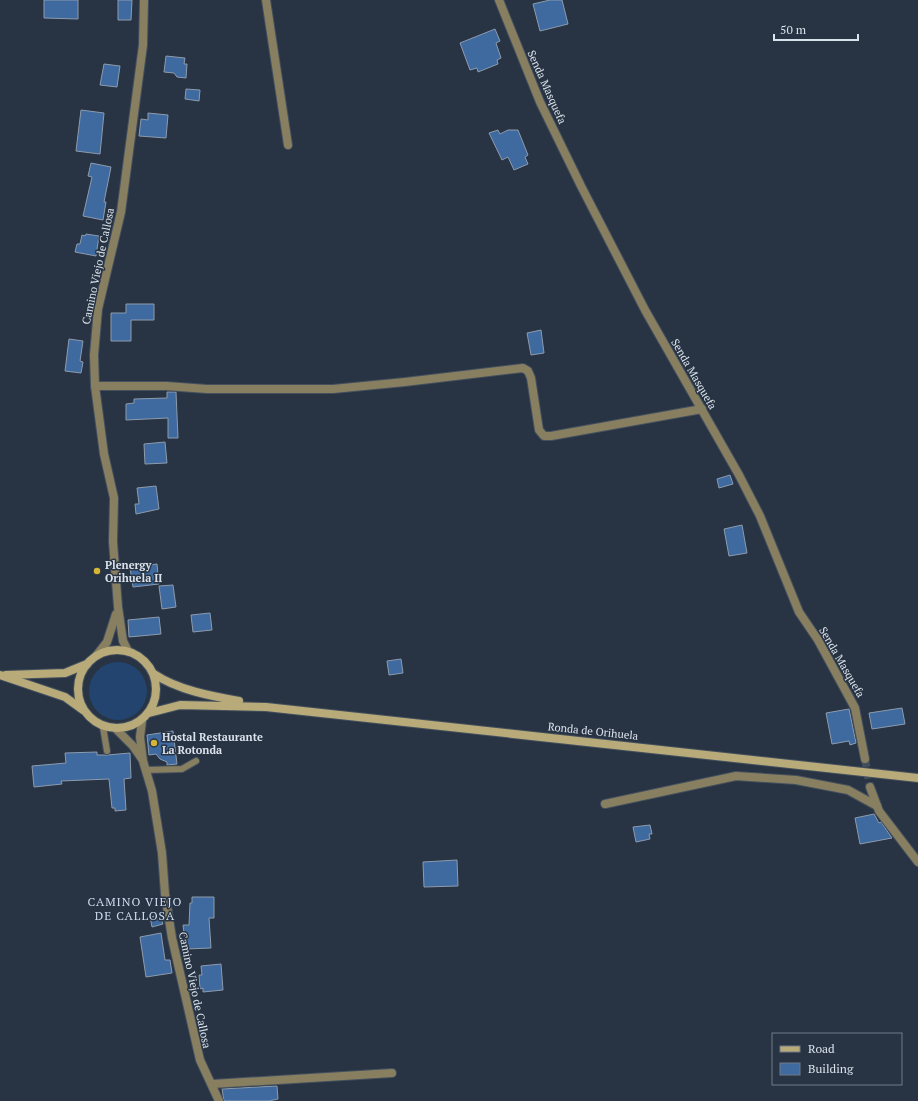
<svg xmlns="http://www.w3.org/2000/svg" width="918" height="1101" font-family="'PT Serif',serif">
<style>
.green{fill:#22446f}
.building{fill:#3e6aa0;stroke:#8d9bad}
.lines{fill:none;stroke-linecap:round;stroke-linejoin:round}
.minor-tunnel{stroke:#434e5c;stroke-width:8;stroke-dasharray:8 4;stroke-linecap:butt}
.service-casing{stroke:#44505e;stroke-width:8}
.minor-casing{stroke:#44505e;stroke-width:10}
.tertiary-casing{stroke:#44505e;stroke-width:10}
.secondary-casing{stroke:#44505e;stroke-width:10}
.service{stroke:#887f61;stroke-width:6}
.minor{stroke:#887f61;stroke-width:8}
.tertiary{stroke:#887f61;stroke-width:8}
.secondary{stroke:#b8ab79;stroke-width:8}
.poi-dot{fill:#d5b535;stroke:#283443;stroke-width:1.5}
.labels{text-anchor:middle;stroke-width:3;stroke-linejoin:round;paint-order:stroke}
.street-label{font-size:11px;fill:#dae2ec;stroke:#283443}
.poi-label{font-size:11px;font-weight:bold;fill:#dae2ec;stroke:#283443;text-anchor:start}
.neighbourhood-label{font-size:12px;letter-spacing:1px;fill:#ceddf1;stroke:#283443}
</style>
<rect width="100%" height="100%" fill="#283443"/>
<circle class="green" cx="118" cy="691" r="29"/>
<g class="building">
<polygon points="44,0 78,0 78,19 44,18"/>
<polygon points="118,0 132,0 131,20 118,20"/>
<polygon points="550,0 562,0 568,24 540,31 533,4"/>
<polygon points="495,29 500,41 496,43 501,58 497,60 498,64 478,72 477,68 470,70 460,43"/>
<polygon points="166,56 185,58 184,64 187,64 186,78 177,77 174,73 164,72"/>
<polygon points="104,64 120,66 117,87 100,85"/>
<polygon points="186,89 200,90 199,101 185,99"/>
<polygon points="81,110 104,113 100,154 76,151"/>
<polygon points="148,113 168,115 166,138 139,136 141,119 148,120"/>
<polygon points="498,130 500,134 508,130 518,130 528,155 525,157 528,164 514,170 508,157 502,160 489,133"/>
<polygon points="91,163 111,167 104,202 106,202 103,220 83,216 92,177 88,176"/>
<polygon points="86,234 99,236 96,256 75,252 77,244 80,244 82,235 85,236"/>
<polygon points="126,304 154,304 154,320 131,320 131,341 111,341 111,313 126,313"/>
<polygon points="541,330 544,353 531,355 527,333"/>
<polygon points="69,339 83,341 80,361 83,362 81,373 65,371"/>
<polygon points="167,392 176,392 178,438 168,438 168,418 126,420 126,404 134,403 134,399 167,398"/>
<polygon points="165,442 167,463 145,464 144,444"/>
<polygon points="730,475 733,484 719,488 717,479"/>
<polygon points="156,486 159,509 136,514 135,504 139,504 137,488"/>
<polygon points="742,525 747,553 729,556 724,529"/>
<polygon points="157,564 159,584 133,587 130,568"/>
<polygon points="173,585 176,607 162,609 159,586"/>
<polygon points="210,613 212,630 193,632 191,615"/>
<polygon points="159,617 161,634 129,637 128,620"/>
<polygon points="401,659 403,673 389,675 387,661"/>
<polygon points="902,708 905,724 872,729 869,713"/>
<polygon points="849,709 856,743 850,745 849,741 832,744 826,713"/>
<polygon points="173,731 177,764 167,765 167,762 160,759 156,754 149,755 147,735"/>
<polygon points="97,752 97,755 107,755 130,753 131,778 124,779 126,810 115,811 115,808 112,808 109,779 61,781 62,784 34,787 32,766 66,763 65,753"/>
<polygon points="874,814 879,823 881,822 892,838 860,844 855,818"/>
<polygon points="650,825 652,834 649,834 650,839 636,842 633,827"/>
<polygon points="457,860 458,886 424,887 423,862"/>
<polygon points="192,897 214,897 214,918 209,918 211,948 186,949 183,925 189,925 190,903 192,903"/>
<polygon points="160,915 163,924 152,927 150,917"/>
<polygon points="161,933 165,960 170,960 172,973 146,977 140,937"/>
<polygon points="221,964 223,990 203,992 203,988 200,989 199,975 202,975 201,966"/>
<polygon points="277,1086 278,1099 269,1101 224,1101 222,1089"/>
</g>
<g class="lines">
<polyline class="minor-tunnel" points="865,759 870,787"/>
<defs>
<g id="service">
<polyline points="103,727 107,751"/>
<polyline points="146,770 182,769 196,761"/>
</g>
<g id="minor">
<polyline points="266,0 288,145"/>
<polyline points="499,0 540,102 581,186 645,310 739,475 760,516 799,612 818,640 855,708 865,759"/>
<polyline points="95,386 166,386 207,389 333,389 405,382 523,368 528,371 531,378 539,430 544,436 551,436 702,409"/>
<polyline points="142,721 140,737 143,761 152,791 162,853 165,894 172,938 200,1060 219,1101"/>
<polyline points="116,729 133,746 142,759"/>
<polyline points="870,787 879,811 918,862"/>
<polyline points="605,804 736,776 796,780 848,790 877,806"/>
<polyline points="212,1084 392,1073"/>
</g>
<g id="tertiary">
<polyline points="128,651 123,641 118,607 113,542 114,498 104,454 95,386 94,355 98,309 121,212 143,45 144,0"/>
<polyline points="96,656 107,642 116,614"/>
</g>
<g id="secondary">
<circle cx="117" cy="689" r="39"/>
<path d="M154,674C178,690 211,696 239,701"/>
<polyline points="0,675 65,697 83,710"/>
<polyline points="6,675 65,673 87,664"/>
<polyline points="149,713 180,705 266,707 918,778"/>
</g>
</defs>
<use href="#service" class="service-casing"/>
<use href="#minor" class="minor-casing"/>
<use href="#tertiary" class="tertiary-casing"/>
<use href="#secondary" class="secondary-casing"/>
<use href="#service" class="service"/>
<use href="#minor" class="minor"/>
<use href="#tertiary" class="tertiary"/>
<use href="#secondary" class="secondary"/>
</g>
<g class="poi-dot">
<circle cx="97" cy="571" r="4"/>
<circle cx="154" cy="743" r="4"/>
</g>
<g class="labels">
<g class="street-label">
<text transform="translate(547 87) rotate(66)" y="4">Senda Masquefa</text>
<text transform="translate(98 266) rotate(-78)" y="4">Camino Viejo de Callosa</text>
<text transform="translate(694 374) rotate(60)" y="4">Senda Masquefa</text>
<text transform="translate(842 662) rotate(60)" y="4">Senda Masquefa</text>
<text transform="translate(593 731) rotate(6)" y="4">Ronda de Orihuela</text>
<text transform="translate(195 990) rotate(78)" y="4">Camino Viejo de Callosa</text>
</g>
<g class="poi-label">
<text x="105" y="569">Plenergy<tspan x="105" dy="13">Orihuela II</tspan></text>
<text x="162" y="741">Hostal Restaurante<tspan x="162" dy="13">La Rotonda</tspan></text>
</g>
<g class="neighbourhood-label">
<text x="135" y="906">CAMINO VIEJO<tspan x="135" dy="14">DE CALLOSA</tspan></text>
</g>
</g>
<rect x="772" y="1033" width="130" height="52" fill="#283443" stroke="#6f7a87"/>
<rect x="780" y="1046" width="20" height="6" fill="#b8ab79" stroke="#6f7a87"/>
<text x="808" y="1053" font-size="12" fill="#dae2ec">Road</text>
<rect x="780" y="1063" width="20" height="12" fill="#3e6aa0" stroke="#6f7a87"/>
<text x="808" y="1073" font-size="12" fill="#dae2ec">Building</text>
<path d="M774 34v6h84v-6" fill="none" stroke="#dae2ec" stroke-width="2"/>
<text x="780" y="34" font-size="12" fill="#dae2ec" stroke="#283443" stroke-width="3" paint-order="stroke">50 m</text>
</svg>
